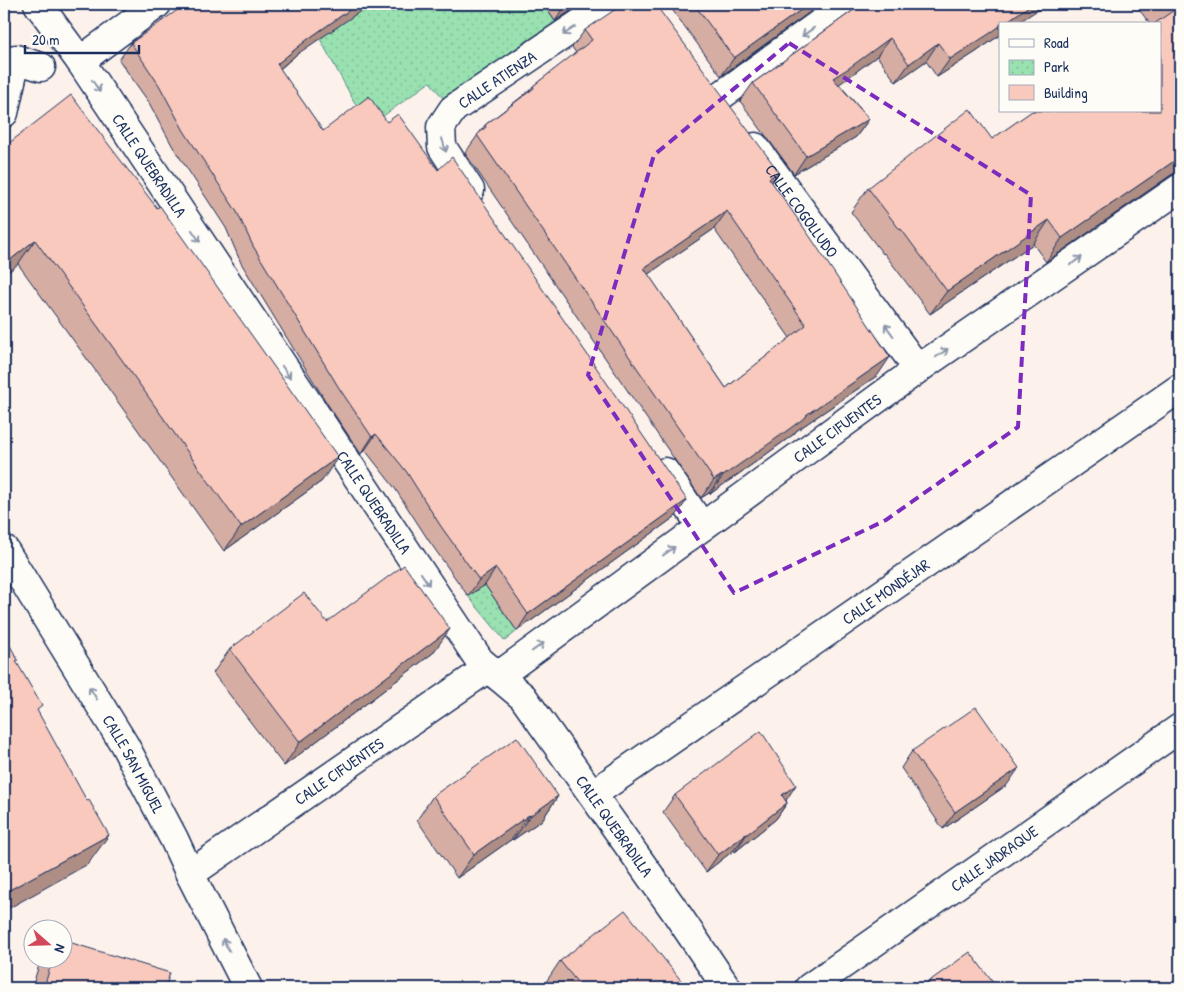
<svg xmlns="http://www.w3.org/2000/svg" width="1184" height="992" font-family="'Patrick Hand',sans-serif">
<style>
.park{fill:url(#park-dots);stroke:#5a8887}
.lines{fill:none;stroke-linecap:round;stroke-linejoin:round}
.minor-casing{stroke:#1b2f5e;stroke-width:31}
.minor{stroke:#fdfcf7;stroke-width:28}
.wall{fill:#d5ada2;stroke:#1b2f5e;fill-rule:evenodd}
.shaded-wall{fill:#ae8d84;stroke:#1b2f5e}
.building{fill:#f8c9bc;stroke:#1b2f5e;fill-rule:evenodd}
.oneway{stroke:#8c96aa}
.marked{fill:none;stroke:#7b2cbf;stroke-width:4;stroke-dasharray:10 6;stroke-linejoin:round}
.labels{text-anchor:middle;stroke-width:5;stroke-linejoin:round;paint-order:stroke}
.street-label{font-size:16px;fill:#1b2f5e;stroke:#fdfcf7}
</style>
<defs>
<pattern id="park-dots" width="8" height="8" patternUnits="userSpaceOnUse" patternTransform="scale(1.25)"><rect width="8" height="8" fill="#99e1b0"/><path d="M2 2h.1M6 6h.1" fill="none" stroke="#83c19a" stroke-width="1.8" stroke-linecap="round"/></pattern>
</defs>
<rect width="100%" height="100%" fill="#fcf2eb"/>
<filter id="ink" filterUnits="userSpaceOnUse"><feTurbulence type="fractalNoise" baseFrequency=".02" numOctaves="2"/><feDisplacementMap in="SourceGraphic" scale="10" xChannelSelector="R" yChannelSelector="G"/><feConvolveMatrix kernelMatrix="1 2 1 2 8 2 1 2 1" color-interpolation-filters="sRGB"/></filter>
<g filter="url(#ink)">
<g class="park">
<polygon points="365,4 543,4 559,27 447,103 430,82 368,127 320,39"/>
<polygon points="485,585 517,631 505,641 468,596"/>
</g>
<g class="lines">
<defs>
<g id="minor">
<path id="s1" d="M38,4L80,61L480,661L523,697L675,911L727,988"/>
<polyline points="80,61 157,4"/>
<polyline points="719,97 847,4"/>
<polyline points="4,113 16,59 41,67"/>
<path id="s2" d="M755,147L918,369"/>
<path id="s3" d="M470,190L442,147L441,127L453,109L609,4"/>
<polyline points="665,472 702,527"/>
<path id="s4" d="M4,549L124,744L174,839L190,874L248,988"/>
<path id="s5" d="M498,676L918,369L1180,188"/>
<path id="s6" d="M593,794L1180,388"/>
<path id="s7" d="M190,874L488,668"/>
<path id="s8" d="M809,988L1180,728"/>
</g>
</defs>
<use href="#minor" class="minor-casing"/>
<use href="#minor" class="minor"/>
</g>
<g class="wall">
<polygon points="543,4 581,4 555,21"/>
<polygon points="668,4 821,4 721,76"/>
<polygon points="862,4 1000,24 1000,35 976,52 937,77 926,61 896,82 877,56 839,84 869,119 856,137 794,174 740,101 753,83"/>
<polygon points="1141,4 1180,4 1180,171 1177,173 1171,175 1046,262 1033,244 930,314 884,253 883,254 851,212 868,188 992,139 1160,24 1150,24 1138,8"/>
<path d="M585,30L772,183L878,375L796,431L794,434L757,461L710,494L709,493L701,498L465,153L485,125L529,91L533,86L576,53L572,47ZM714,229L790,338L726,388L648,274Z"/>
<polygon points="131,43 296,55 280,69 323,131 387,122 676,516 517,631 485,585 468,596 429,541 394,487 365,450 361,454 328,405 241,263 226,228 173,147 148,101 119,60"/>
<polygon points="4,147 322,481 224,551 108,388 18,264"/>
<polygon points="327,622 433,653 284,766 213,673 230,649"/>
<polygon points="912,751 1007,785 943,829 901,768"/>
<polygon points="675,795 786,800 787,803 776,819 735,852 734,850 706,872 663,812"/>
<polygon points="433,796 558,796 542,820 513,840 512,839 457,878 417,820"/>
<polygon points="44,960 62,960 165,988 32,988 38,968"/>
<polygon points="560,961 687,988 547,988 544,985"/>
<polygon points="928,982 997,988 924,988"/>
</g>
<g class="shaded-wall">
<polygon points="358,4 371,4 296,55 265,81 277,64 308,39"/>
<polygon points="567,4 581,4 555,21"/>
<polygon points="809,4 821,4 721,76 734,58"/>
<polygon points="1032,4 1047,4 1016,24 1003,24"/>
<polygon points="1000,26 1000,35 976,52 937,77 950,59"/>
<polygon points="890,38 877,56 837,86 833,78"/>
<polygon points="938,43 926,61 896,82 909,64"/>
<polygon points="869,119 856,137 794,174 806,156"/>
<polygon points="1180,157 1180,171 1177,173 1171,175 1046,262 1062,238"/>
<polygon points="779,172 767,190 769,178"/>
<polygon points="727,211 714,229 631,286 644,268"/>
<polygon points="1049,220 1033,244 930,314 947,291"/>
<polygon points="35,240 18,264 4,276 4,265"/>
<polygon points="890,357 878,375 796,431 794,434 757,461 710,494 723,476 806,415"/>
<polygon points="376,434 365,450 361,454 372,437"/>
<polygon points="338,457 322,481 224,551 241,527"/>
<polygon points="722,475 709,493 701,498 714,480"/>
<polygon points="687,500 676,516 517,631 528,614"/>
<polygon points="496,568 485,585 468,596 479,580"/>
<polygon points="450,629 433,653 284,766 300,742"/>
<polygon points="1019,768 1007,785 943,829 955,812"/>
<polygon points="796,785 785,802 782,795"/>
<polygon points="558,796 542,820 513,840 530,816"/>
<polygon points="787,803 776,819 735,852 746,835"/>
<polygon points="529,815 512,839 457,878 474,854"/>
<polygon points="746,834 734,850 706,872 718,855"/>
<polygon points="109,835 88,864 4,911 4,893"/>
</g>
<g class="building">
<polygon points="186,4 358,4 308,39 277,64 317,122 323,131 369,96 387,122 398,114 438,170 452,157 687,500 528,614 496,568 479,580 440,525 406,471 376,434 372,437 339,388 253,246 237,212 184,131 159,85 131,43"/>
<path d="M623,4H655L779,172L769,178L811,238L890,357L806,415L807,416L770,443L723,476L722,475L714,480L477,135L486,127L485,125L534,88L533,86L592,40L585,30ZM727,211L806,325L726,388L644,268Z"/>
<polygon points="694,4 809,4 734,58"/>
<polygon points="862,4 1032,4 1003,24 1000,24 1000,26 989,34 950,59 938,43 909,64 890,38 849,68 833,78 869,119 806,156 753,83"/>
<polygon points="1169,4 1180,4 1180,157 1062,238 1049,220 947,291 901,229 900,230 868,188 970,109 992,139 1032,111 1160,111 1160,24 1154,24 1174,10"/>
<polygon points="71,95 157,208 160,206 338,457 241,527 125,364 35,240 4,265 4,147"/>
<polygon points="404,565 450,629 300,742 230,649 304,593 327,622"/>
<polygon points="4,635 18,660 16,661 42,706 37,710 87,801 89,800 109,835 4,893"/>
<polygon points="976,707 1019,768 955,812 912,751"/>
<polygon points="761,731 796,785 782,795 787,803 746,835 746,834 718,855 675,795"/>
<polygon points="517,737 558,796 530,816 529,815 474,854 433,796"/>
<polygon points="625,910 687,988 582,988 560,961"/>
<polygon points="62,940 170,973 165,988 44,988 52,960 62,960"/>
<polygon points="970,952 997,988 932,988 928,982"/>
</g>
<defs><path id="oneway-shaft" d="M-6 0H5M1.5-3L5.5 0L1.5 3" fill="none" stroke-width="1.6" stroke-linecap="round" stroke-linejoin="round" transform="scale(1.25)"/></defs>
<g class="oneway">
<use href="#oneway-shaft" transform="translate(569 31) rotate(146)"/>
<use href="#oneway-shaft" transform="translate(808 32) rotate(144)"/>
<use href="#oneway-shaft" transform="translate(96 86) rotate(56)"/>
<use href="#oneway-shaft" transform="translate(444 145) rotate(73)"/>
<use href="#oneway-shaft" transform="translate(196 236) rotate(56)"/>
<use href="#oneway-shaft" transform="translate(1076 261) rotate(-35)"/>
<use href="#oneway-shaft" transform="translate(889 330) rotate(-126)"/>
<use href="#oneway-shaft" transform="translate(942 353) rotate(-35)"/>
<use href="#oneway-shaft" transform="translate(286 372) rotate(56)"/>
<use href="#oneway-shaft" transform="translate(669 551) rotate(-36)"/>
<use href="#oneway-shaft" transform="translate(425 579) rotate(56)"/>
<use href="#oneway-shaft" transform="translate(538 647) rotate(-36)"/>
<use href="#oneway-shaft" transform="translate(93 693) rotate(-122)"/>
<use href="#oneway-shaft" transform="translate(226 945) rotate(-117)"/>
</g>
</g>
<path class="marked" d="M789,43L1031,195L1018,427L886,520L734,593L588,375L654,155Z"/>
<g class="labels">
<g class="street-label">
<text dy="6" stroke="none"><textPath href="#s3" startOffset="146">CALLE ATIENZA</textPath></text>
<text dy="6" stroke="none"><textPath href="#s1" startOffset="196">CALLE QUEBRADILLA</textPath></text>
<text dy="6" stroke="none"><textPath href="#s2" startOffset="79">CALLE COGOLLUDO</textPath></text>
<text dy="6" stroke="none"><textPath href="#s5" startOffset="420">CALLE CIFUENTES</textPath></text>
<text dy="6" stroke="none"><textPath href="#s1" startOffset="601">CALLE QUEBRADILLA</textPath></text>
<text dy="6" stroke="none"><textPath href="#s6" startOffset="356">CALLE MONDÉJAR</textPath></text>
<text dy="6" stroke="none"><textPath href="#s4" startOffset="251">CALLE SAN MIGUEL</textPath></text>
<text dy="6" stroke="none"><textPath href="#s7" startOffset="181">CALLE CIFUENTES</textPath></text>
<text dy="6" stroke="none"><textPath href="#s1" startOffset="1006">CALLE QUEBRADILLA</textPath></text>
<text dy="6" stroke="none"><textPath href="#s8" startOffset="226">CALLE JADRAQUE</textPath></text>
</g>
</g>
<rect width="1184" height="992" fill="none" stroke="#fdfcf7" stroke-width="20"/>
<rect x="10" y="10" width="1164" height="972" fill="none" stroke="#1b2f5e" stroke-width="2" filter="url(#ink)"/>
<rect x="999" y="22" width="162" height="90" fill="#fdfcf7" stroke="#a3aaba"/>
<rect x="1009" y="39" width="25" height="8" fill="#fdfcf7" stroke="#a3aaba"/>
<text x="1044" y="48" font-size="15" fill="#1b2f5e">Road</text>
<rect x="1009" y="60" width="25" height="15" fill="url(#park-dots)" stroke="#a3aaba"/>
<text x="1044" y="72" font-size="15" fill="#1b2f5e">Park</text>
<rect x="1009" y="85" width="25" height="15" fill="#f8c9bc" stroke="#a3aaba"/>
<text x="1044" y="98" font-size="15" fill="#1b2f5e">Building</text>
<g transform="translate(48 944) rotate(110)"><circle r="24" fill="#fdfcf7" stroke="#a3aaba"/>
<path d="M0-4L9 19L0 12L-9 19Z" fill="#d1495b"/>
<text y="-8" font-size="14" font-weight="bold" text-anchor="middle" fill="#1b2f5e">N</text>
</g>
<path d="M25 45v8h114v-8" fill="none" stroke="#1b2f5e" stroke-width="2.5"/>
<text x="32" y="45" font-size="15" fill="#1b2f5e" stroke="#fdfcf7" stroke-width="4" paint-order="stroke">20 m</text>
</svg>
